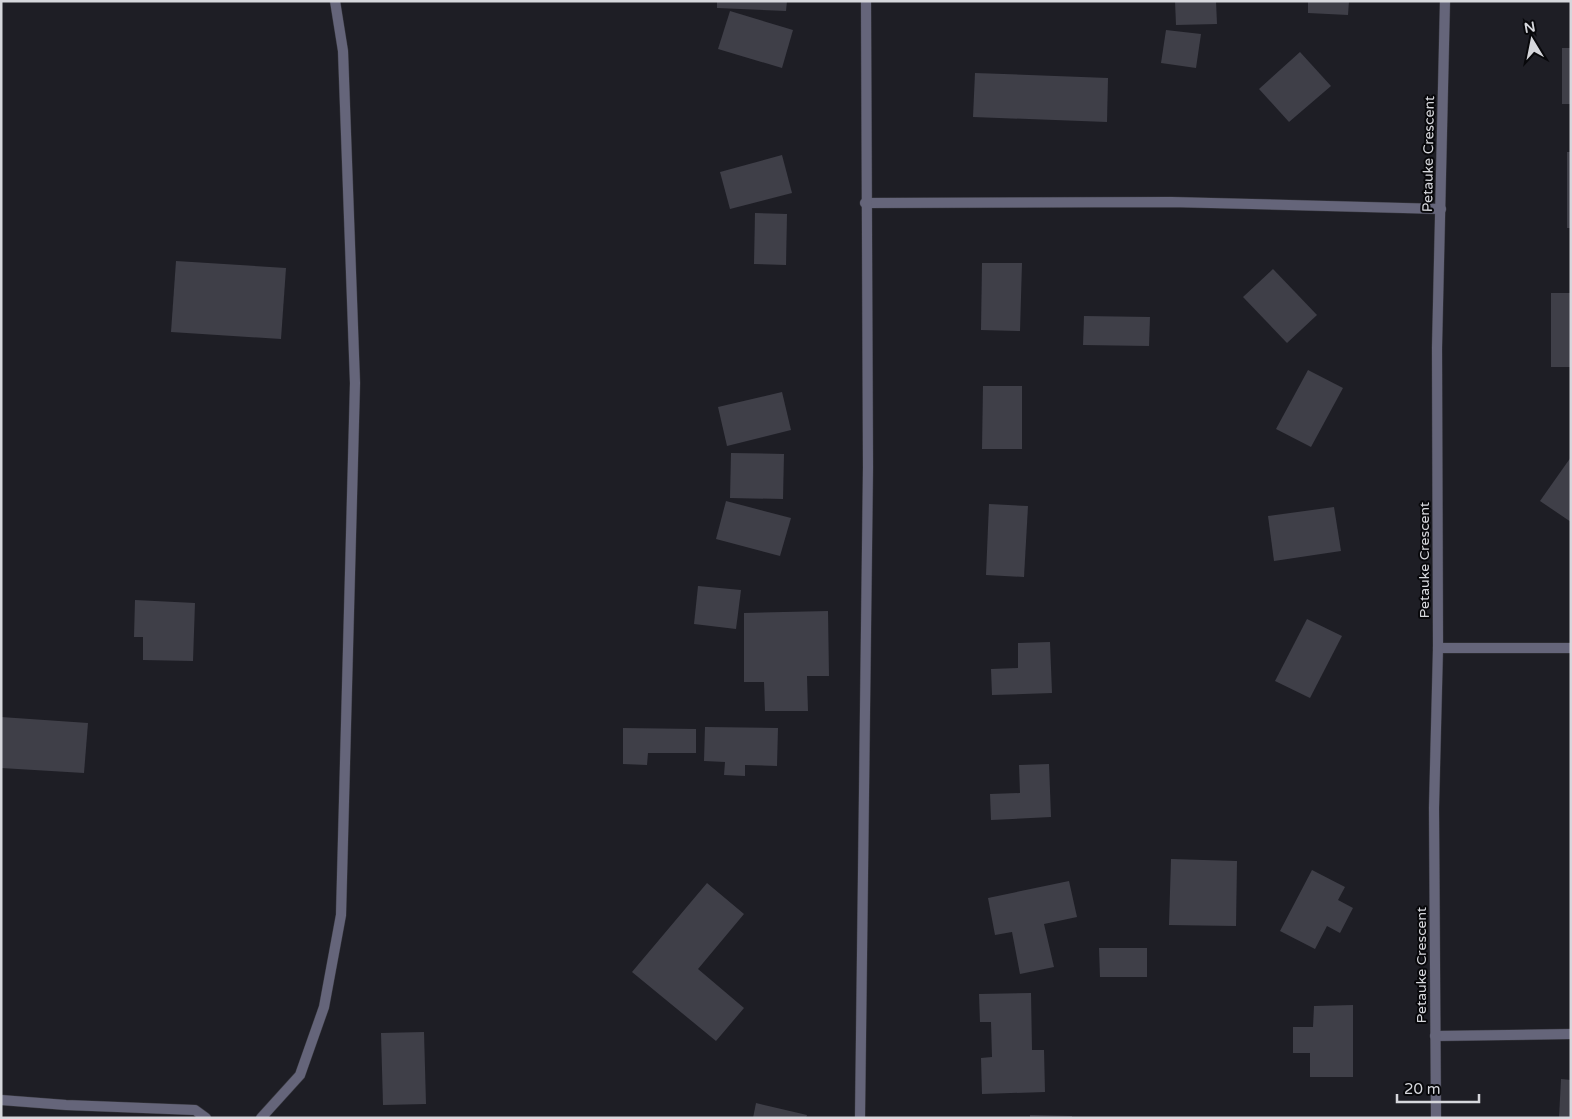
<svg xmlns="http://www.w3.org/2000/svg" width="1572" height="1119" font-family="'Varela Round',sans-serif">
<style>
.building{fill:#3f3f48}
.lines{fill:none;stroke-linecap:round;stroke-linejoin:round}
.street-casing{stroke:#38383f;stroke-width:11}
.street{stroke:#65657a;stroke-width:10}
.labels{text-anchor:middle;stroke-width:4;stroke-linejoin:round;paint-order:stroke}
.street-label{font-size:14px;fill:#d6d7dc;stroke:#08080b}
</style>
<rect width="100%" height="100%" fill="#1e1e25"/>
<g class="building">
<polygon points="717,1 787,1 786,11 717,8"/>
<polygon points="1175,1 1216,1 1217,24 1176,25"/>
<polygon points="1308,1 1349,1 1348,15 1308,13"/>
<polygon points="730,11 793,30 782,68 718,49"/>
<polygon points="1166,30 1201,34 1196,68 1161,63"/>
<rect x="1562" y="48" width="9" height="56"/>
<polygon points="1300,52 1331,86 1289,122 1259,89"/>
<polygon points="975,73 1108,78 1107,122 973,117"/>
<rect x="1567" y="152" width="4" height="76"/>
<polygon points="782,155 792,193 730,209 720,172"/>
<polygon points="755,213 787,214 786,265 754,264"/>
<polygon points="176,261 286,268 281,339 171,332"/>
<polygon points="982,263 1022,263 1020,331 981,330"/>
<polygon points="1273,269 1317,315 1287,343 1243,297"/>
<rect x="1551" y="293" width="20" height="74"/>
<polygon points="1084,316 1150,317 1149,346 1083,345"/>
<polygon points="1308,370 1343,388 1311,447 1276,429"/>
<polygon points="983,386 1022,386 1022,449 982,449"/>
<polygon points="782,392 791,430 727,446 718,407"/>
<polygon points="731,453 784,454 783,499 730,498"/>
<polygon points="1571,457 1571,522 1540,501"/>
<polygon points="726,501 791,518 780,556 716,539"/>
<polygon points="989,504 1028,506 1024,577 986,575"/>
<polygon points="1334,507 1341,551 1274,561 1268,516"/>
<polygon points="698,586 741,590 736,629 694,624"/>
<polygon points="135,600 195,603 193,661 143,660 143,637 134,637"/>
<polygon points="828,611 829,676 807,676 808,711 765,711 764,682 744,682 744,613"/>
<polygon points="1307,619 1342,636 1310,698 1275,681"/>
<polygon points="1050,642 1052,693 992,695 991,669 1018,668 1018,643"/>
<polygon points="1,717 88,723 84,773 1,768"/>
<polygon points="705,727 778,728 777,766 745,765 745,776 724,775 725,762 704,761"/>
<polygon points="623,728 696,729 696,753 648,753 647,765 623,764"/>
<polygon points="1049,764 1051,817 991,820 990,794 1020,793 1019,765"/>
<polygon points="1171,859 1237,861 1236,926 1169,925"/>
<polygon points="1312,870 1345,887 1338,900 1353,908 1340,933 1327,926 1315,949 1280,931"/>
<polygon points="1069,881 1077,917 1044,924 1054,967 1020,974 1012,932 995,935 988,898"/>
<polygon points="707,883 744,914 698,969 744,1008 716,1041 632,972"/>
<polygon points="1099,948 1147,948 1147,977 1100,977"/>
<polygon points="1031,993 1032,1050 1044,1050 1045,1092 982,1094 981,1058 992,1057 991,1022 980,1022 979,994"/>
<polygon points="1353,1005 1353,1077 1310,1077 1310,1053 1293,1053 1293,1027 1313,1027 1314,1006"/>
<polygon points="424,1032 426,1104 383,1105 381,1033"/>
<polygon points="1561,1079 1571,1080 1571,1118 1559,1118"/>
<polygon points="756,1103 807,1115 806,1118 753,1118"/>
<polygon points="1030,1115 1072,1116 1072,1118 1030,1118"/>
</g>
<g class="lines">
<defs>
<g id="street">
<polyline points="865,203 1171,202 1441,209"/>
<polyline points="1438,648 1571,648"/>
<polyline points="1435,1036 1571,1034"/>
<polyline points="1,1100 66,1105 195,1110 206,1118"/>
<polyline points="261,1118 300,1075 324,1007 341,915 355,383 343,51 335,1"/>
<polyline points="860,1118 868,467 866,1"/>
<polyline points="1436,1118 1434,808 1438,648 1437,348 1445,1"/>
</g>
</defs>
<use href="#street" class="street-casing"/>
<use href="#street" class="street"/>
</g>
<g class="labels">
<g class="street-label">
<text transform="translate(1428 154) rotate(-89)" y="5">Petauke Crescent</text>
<text transform="translate(1424 560) rotate(-90)" y="5">Petauke Crescent</text>
<text transform="translate(1421 965) rotate(-90)" y="5">Petauke Crescent</text>
</g>
</g>
<rect width="1572" height="1119" fill="none" stroke="#d6d7dc" stroke-width="5"/>
<g transform="translate(1532 40) rotate(350)" stroke="#08080b" stroke-width="4" paint-order="stroke">
<path d="M0-4L9 19L0 12L-9 19Z" fill="#d6d7dc"/>
<text y="-8" font-size="14" font-weight="bold" text-anchor="middle" fill="#d6d7dc">N</text>
</g>
<path d="M1397 1094v8h82v-8" fill="none" stroke="#d6d7dc" stroke-width="2.5"/>
<text x="1404" y="1094" font-size="15" fill="#d6d7dc" stroke="#08080b" stroke-width="4" paint-order="stroke">20 m</text>
</svg>
